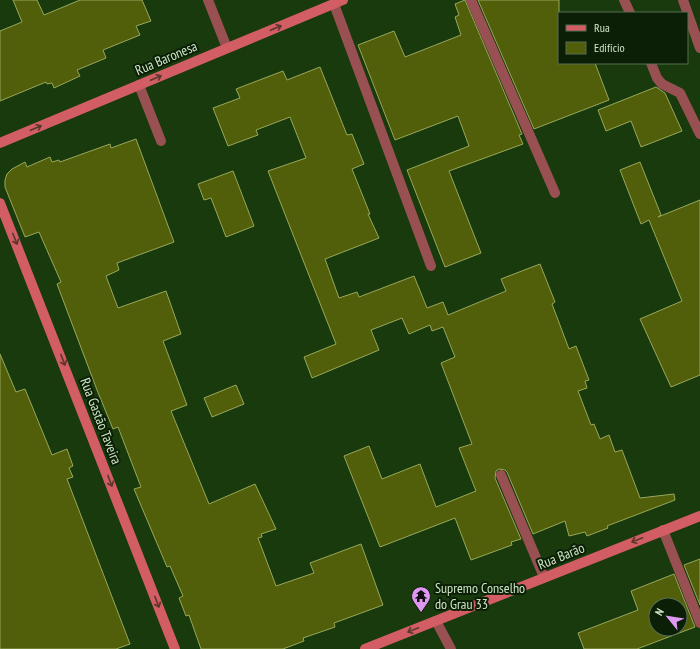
<svg xmlns="http://www.w3.org/2000/svg" width="700" height="649" font-family="'PT Sans Narrow',sans-serif">
<style>
.building{fill:#515e0a;stroke:#98a85c;fill-rule:evenodd}
.lines{fill:none;stroke-linecap:round;stroke-linejoin:round}
.lane{stroke:#995052;stroke-width:10}
.street{stroke:#995052;stroke-width:10}
.secondary{stroke:#d25d64;stroke-width:10}
.oneway{stroke:#5b372c}
.labels{text-anchor:middle;stroke-width:4;stroke-linejoin:round;paint-order:stroke}
.street-label{font-size:14px;fill:#cce5c5;stroke:#0b1e06}
.poi-label{font-size:14px;fill:#cce5c5;stroke:#0b1e06;text-anchor:start}
</style>
<rect width="100%" height="100%" fill="#183a0c"/>
<g class="building">
<polygon points="13,0 37,0 44,15 80,0 142,0 151,21 136,26 140,35 103,50 106,58 77,70 80,76 54,88 52,83 47,84 46,82 0,101 0,31 22,22"/>
<polygon points="465,0 522,134 519,135 523,144 449,171 481,253 445,267 407,170 469,146 458,116 395,140 358,45 394,31 405,57 461,35 455,17 459,15 455,4"/>
<polygon points="478,0 559,0 559,63 595,63 609,100 534,129"/>
<polygon points="320,67 347,135 352,134 364,164 352,169 370,214 368,214 379,238 325,259 339,298 357,292 359,297 414,276 427,308 443,302 448,315 506,291 501,279 540,264 555,302 552,304 569,349 576,346 589,380 585,381 587,388 578,391 591,425 594,424 600,439 609,435 615,452 622,450 640,498 674,494 675,500 607,526 608,528 587,536 585,532 569,536 565,521 533,534 507,472 505,470 499,469 496,471 495,478 521,539 511,542 512,545 471,560 455,518 380,547 344,456 369,446 382,479 420,464 436,507 476,491 459,448 472,444 441,363 455,357 443,327 432,331 430,325 409,334 402,318 371,330 379,350 312,378 304,357 336,344 268,171 306,158 290,117 256,130 258,135 228,146 213,108 240,98 236,89 283,71 287,80"/>
<polygon points="656,87 665,93 682,131 641,147 631,121 606,131 598,110"/>
<polygon points="136,139 174,242 117,263 119,270 106,276 118,308 166,291 181,334 163,341 187,405 171,411 209,504 255,484 276,529 261,534 262,537 258,538 276,586 314,573 310,563 361,544 383,605 334,623 335,627 303,638 304,641 283,649 201,649 189,615 186,616 179,598 183,596 170,566 167,567 134,489 141,487 118,427 113,429 97,390 57,284 61,282 39,232 25,237 5,187 5,180 7,174 12,169 25,162 27,167 50,157 52,162 59,160 60,162 110,144 111,148"/>
<polygon points="640,162 661,215 658,217 700,200 700,375 671,387 640,319 682,301 649,220 641,224 620,170"/>
<polygon points="233,171 254,226 226,237 211,198 204,200 198,184"/>
<polygon points="0,354 16,392 25,389 52,455 67,449 73,466 69,468 73,477 67,479 130,644 116,649 0,649"/>
<polygon points="236,385 244,404 212,417 204,398"/>
<polygon points="700,559 700,605 684,565"/>
<path d="M674,574L695,627L637,649H584L578,633L638,610L631,591ZM656,605H680V629H656Z"/>
</g>
<g class="lines">
<g class="lane">
<polyline points="208,0 227,48"/>
<polyline points="471,0 555,193"/>
<polyline points="624,0 630,13"/>
<polyline points="683,0 700,48"/>
<polyline points="334,4 431,266"/>
<polyline points="651,63 657,78 662,84 680,93 700,134"/>
<polyline points="139,85 161,141"/>
<polyline points="501,475 544,577"/>
<polyline points="436,621 451,649"/>
</g>
<polyline class="street" points="663,530 700,623"/>
<g class="secondary">
<polyline points="0,143 343,0"/>
<polyline points="0,203 175,649"/>
<polyline points="365,649 700,516"/>
</g>
</g>
<defs><path id="oneway-shaft" d="M-6 0H5M1.5-3L5.5 0L1.5 3" fill="none" stroke-width="1.6" stroke-linecap="round" stroke-linejoin="round"/></defs>
<g class="oneway">
<use href="#oneway-shaft" transform="translate(276 28) rotate(-23)"/>
<use href="#oneway-shaft" transform="translate(156 78) rotate(-23)"/>
<use href="#oneway-shaft" transform="translate(36 128) rotate(-23)"/>
<use href="#oneway-shaft" transform="translate(15 239) rotate(68)"/>
<use href="#oneway-shaft" transform="translate(63 360) rotate(69)"/>
<use href="#oneway-shaft" transform="translate(110 481) rotate(69)"/>
<use href="#oneway-shaft" transform="translate(637 540) rotate(158)"/>
<use href="#oneway-shaft" transform="translate(157 602) rotate(69)"/>
<use href="#oneway-shaft" transform="translate(413 630) rotate(158)"/>
</g>
<defs>
<symbol id="temple-pin" viewBox="-11 -11 22 30"><path d="M0 17L-7.5 6A9.5 9.5 0 1 1 7.5 6Z" fill="#de98f2" stroke="#0b1e06"/><path d="M0-6L5-2H3V0L6.5 2.5H4V6H1.5V3h-3V6H-4V2.5H-6.5L-3 0V-2H-5Z" fill="#111"/></symbol>
</defs>
<g fill-rule="evenodd">
<use href="#temple-pin" x="410" y="585" width="22" height="30"/>
</g>
<g class="labels">
<g class="street-label">
<text transform="translate(166 58) rotate(-23)" y="5">Rua Baronesa</text>
<text transform="translate(101 421) rotate(69)" y="5">Rua Gastão Taveira</text>
<text transform="translate(561 556) rotate(-22)" y="5">Rua Barão</text>
</g>
<g class="poi-label">
<text x="435" y="593">Supremo Conselho<tspan x="435" dy="16">do Grau 33</tspan></text>
</g>
</g>
<rect x="558" y="12" width="130" height="52" fill="#0b1e06" stroke="#586e52"/>
<rect x="566" y="25" width="20" height="6" fill="#d25d64" stroke="#586e52"/>
<text x="594" y="32" font-size="12" fill="#cce5c5">Rua</text>
<rect x="566" y="42" width="20" height="12" fill="#515e0a" stroke="#586e52"/>
<text x="594" y="52" font-size="12" fill="#cce5c5">Edifício</text>
<g transform="translate(668 617) rotate(300)"><circle r="19" fill="#0b1e06" stroke="#586e52"/>
<path d="M0-3L7 15L0 10L-7 15Z" fill="#de98f2"/>
<text y="-6" font-size="11" font-weight="bold" text-anchor="middle" fill="#cce5c5">N</text>
</g>
</svg>
